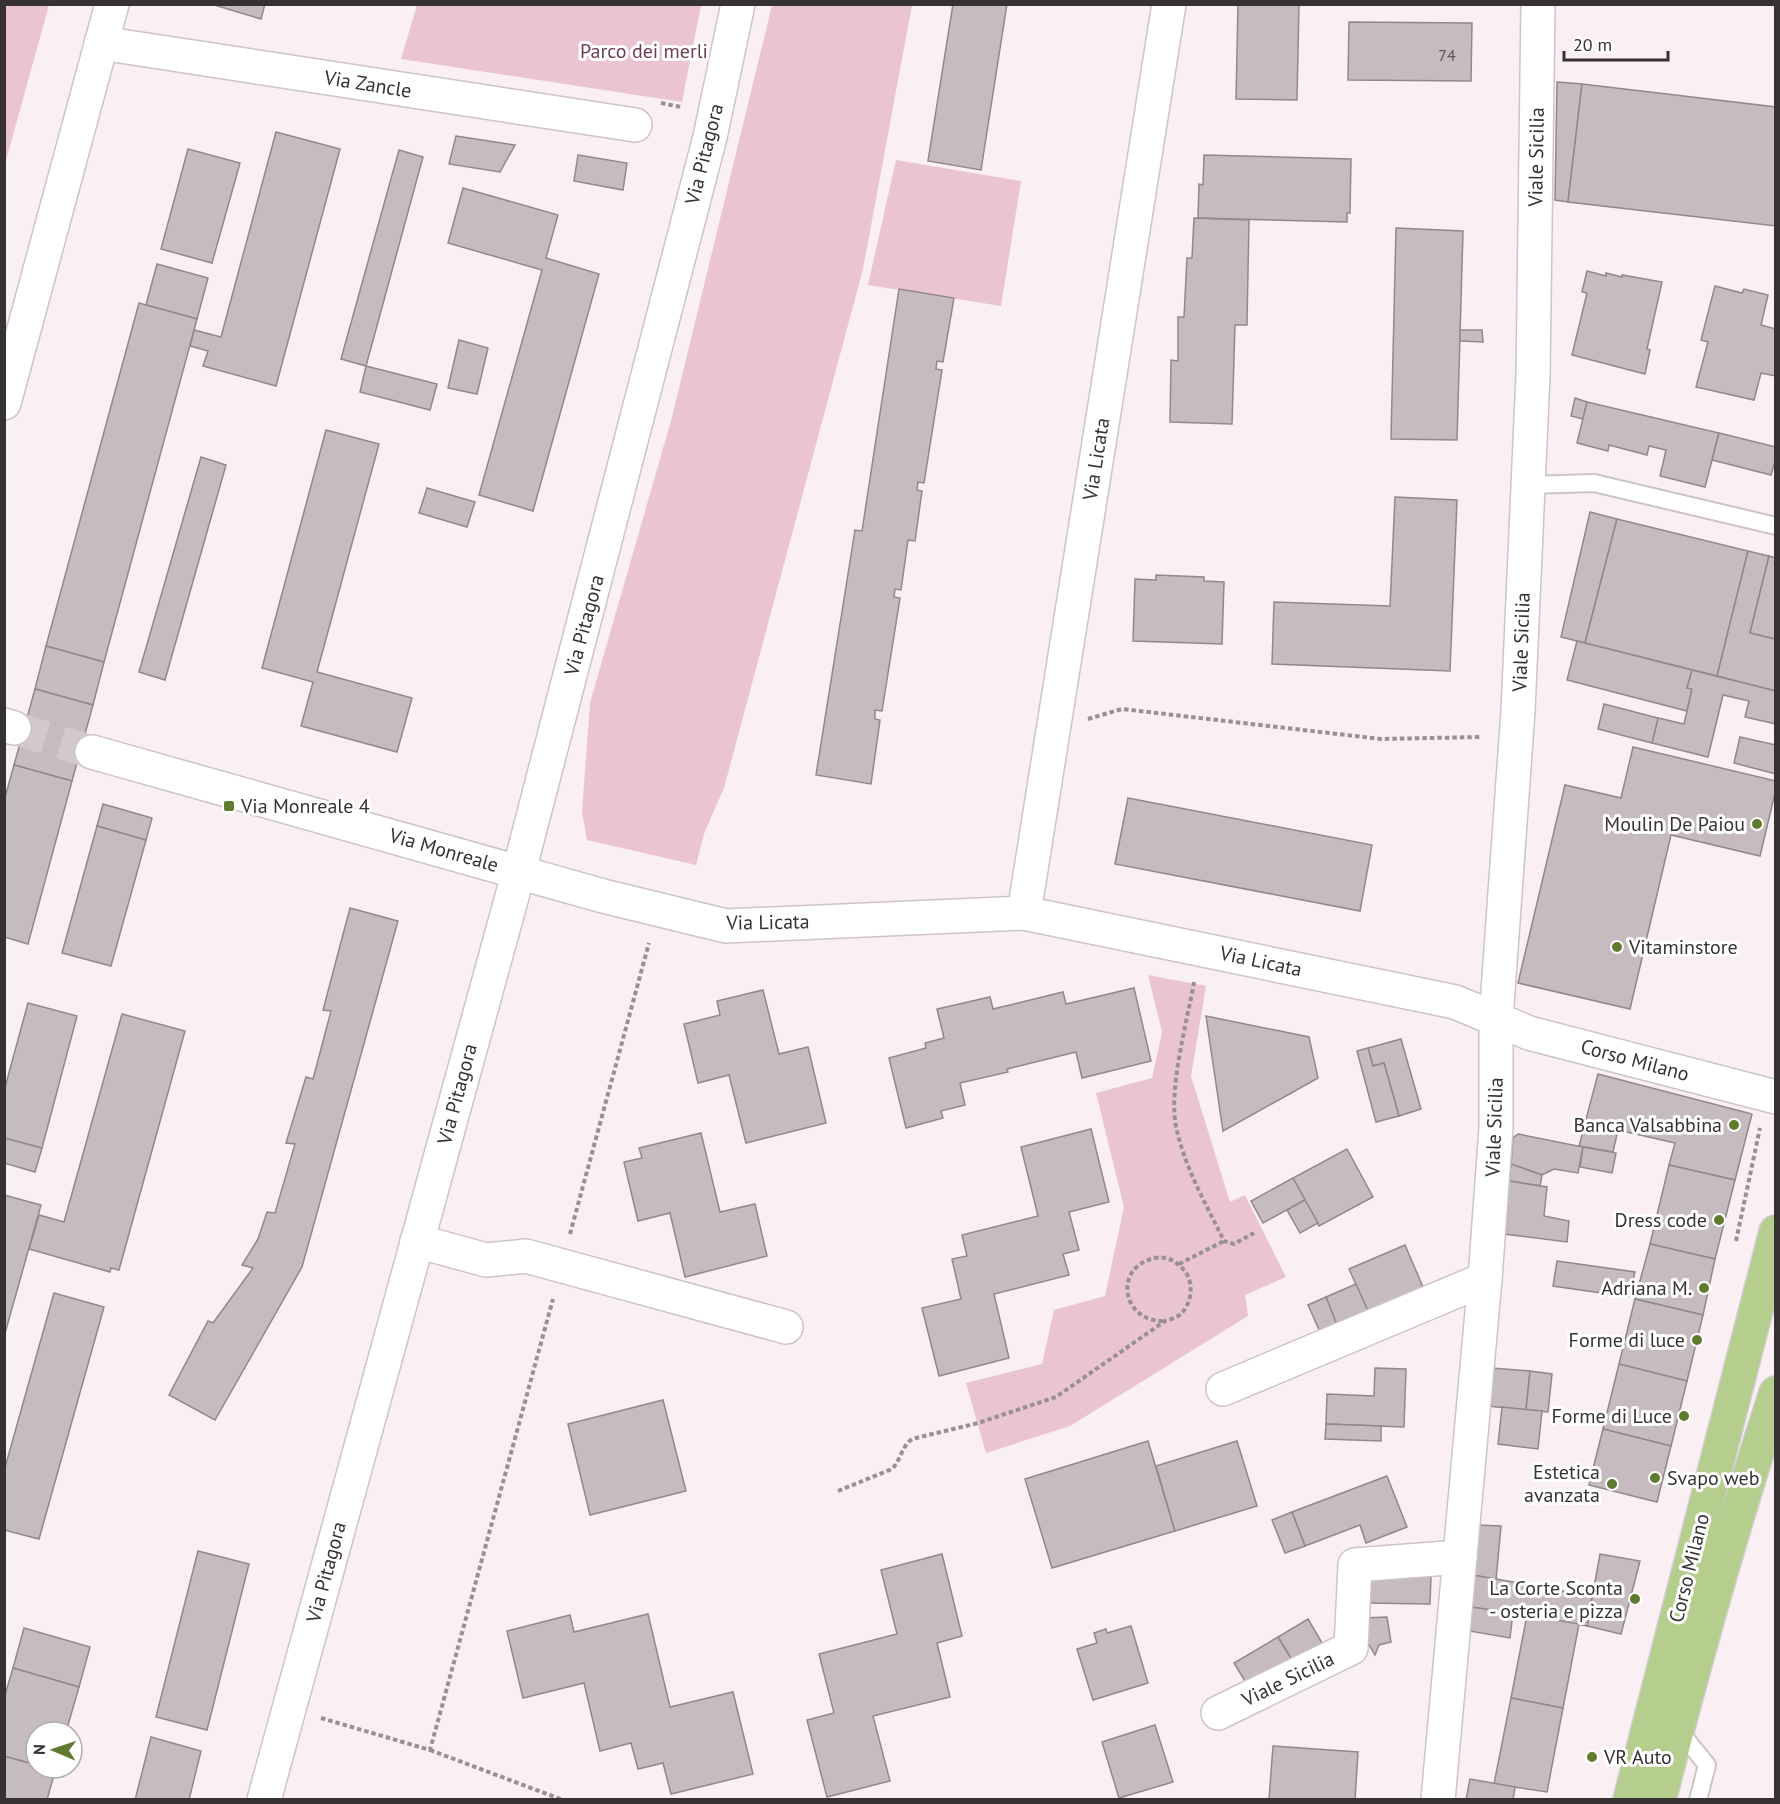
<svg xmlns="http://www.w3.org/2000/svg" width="1780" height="1804" font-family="'PT Sans',sans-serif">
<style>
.green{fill:#eac5d0}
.building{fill:#c6bcbf;stroke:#92888b;stroke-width:1.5}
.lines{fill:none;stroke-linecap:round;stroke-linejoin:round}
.minor-tunnel{stroke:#d3c9cd;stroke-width:33;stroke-dasharray:33 16;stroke-linecap:butt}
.service-casing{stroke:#cec4c7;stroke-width:20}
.minor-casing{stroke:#cec4c7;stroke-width:36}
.tertiary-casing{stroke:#cec4c7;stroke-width:36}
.primary-casing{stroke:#cfcece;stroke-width:36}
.path{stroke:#989093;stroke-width:4;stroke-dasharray:4.5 3;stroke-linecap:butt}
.service{stroke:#fff;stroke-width:16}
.minor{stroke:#fff;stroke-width:33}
.tertiary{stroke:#fff;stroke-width:33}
.primary{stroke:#b5cd8d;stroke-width:33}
.poi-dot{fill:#5f7b2f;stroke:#fff;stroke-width:2}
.labels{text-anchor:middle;stroke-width:6;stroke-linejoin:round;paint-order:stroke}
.number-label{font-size:16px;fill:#5a5456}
.park-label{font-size:20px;fill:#703c4f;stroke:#fff}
.street-label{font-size:20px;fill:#363133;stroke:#fff}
.poi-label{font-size:20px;fill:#363133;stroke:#fff;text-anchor:end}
</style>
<rect width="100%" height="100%" fill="#faeff3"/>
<g class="green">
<polygon points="5,4 49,5 5,164 4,5"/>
<polygon points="417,5 417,4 701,5 682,102 401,59"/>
<polygon points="772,5 912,5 863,269 724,788 705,831 696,865 587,840 582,812 590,703 672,417"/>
<polygon points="896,160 1021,181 1001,306 868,285"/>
<polygon points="1148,975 1206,986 1191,1076 1230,1202 1245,1195 1286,1277 1245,1295 1248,1316 1070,1426 986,1453 966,1383 1042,1364 1054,1310 1105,1296 1124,1207 1096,1093 1152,1078 1162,1032"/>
</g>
<g class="building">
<polygon points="211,4 265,4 261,19"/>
<polygon points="953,4 1007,4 981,170 928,161"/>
<polygon points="1238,4 1299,4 1297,100 1236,99"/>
<polygon points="1349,22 1472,23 1471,81 1348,80"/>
<polygon points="1557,82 1582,84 1568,202 1555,200"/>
<polygon points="1582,84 1776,107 1776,226 1568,202"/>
<polygon points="276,132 340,149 276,386 203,366 208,351 190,346 194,330 221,337"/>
<polygon points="456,136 515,145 500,172 449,164"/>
<polygon points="188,149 240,163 212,263 161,249"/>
<polygon points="399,150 423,157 366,366 341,359"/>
<polygon points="578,155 627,163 623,190 574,181"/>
<polygon points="1204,155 1351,159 1350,213 1347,213 1347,222 1198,218 1199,184 1203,185"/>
<polygon points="463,188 558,215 546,258 599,274 533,511 479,495 542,270 448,243"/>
<polygon points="1194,218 1249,220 1247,325 1235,325 1232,424 1170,422 1171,360 1178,361 1178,317 1184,317 1187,258 1192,258"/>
<polygon points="1396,228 1463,231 1457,440 1391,439"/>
<polygon points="157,264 208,278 197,319 146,305"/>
<polygon points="1587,271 1606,276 1606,273 1622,277 1622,275 1662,282 1647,349 1650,350 1645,374 1572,355 1587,293 1582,292"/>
<polygon points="1715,286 1742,293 1744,289 1768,295 1761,325 1776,329 1776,376 1761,373 1754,400 1696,387 1708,342 1701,340"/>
<polygon points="899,289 954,298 943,362 937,361 936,369 942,370 924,483 918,482 917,490 922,491 915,541 908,540 901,590 895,589 894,597 900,598 882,711 875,710 875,719 880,720 871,784 816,775 855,530 862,531"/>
<polygon points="139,303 197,319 104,662 46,646"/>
<polygon points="1460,330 1482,330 1483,342 1460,341"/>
<polygon points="459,340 488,348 477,394 448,388"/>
<polygon points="366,366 437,384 430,410 360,392"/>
<polygon points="1575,398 1587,402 1583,419 1571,416"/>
<polygon points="1587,402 1719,433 1705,487 1660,476 1666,450 1649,446 1647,455 1609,445 1608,451 1577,443"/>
<polygon points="326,430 379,444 317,672 412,698 397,752 301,726 313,682 262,668"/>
<polygon points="1719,433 1776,447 1776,458 1771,475 1712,460"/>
<polygon points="201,457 226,465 165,680 139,672"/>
<polygon points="427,488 475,502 467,527 419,513"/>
<polygon points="1395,497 1457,500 1450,671 1272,664 1274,602 1390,606"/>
<polygon points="1590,512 1617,519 1585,643 1561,637"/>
<polygon points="1617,519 1748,551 1717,676 1585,643"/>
<polygon points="1748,551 1769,556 1750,633 1776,639 1776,691 1717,676"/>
<polygon points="1769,556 1776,558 1776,639 1750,633"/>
<polygon points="1156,575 1204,577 1204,581 1224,582 1222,644 1133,641 1135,579 1156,580"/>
<polygon points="1577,641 1692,670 1687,688 1692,689 1687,711 1567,680"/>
<polygon points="46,646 104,662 93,705 35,689"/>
<polygon points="1692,670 1776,691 1776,724 1745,717 1749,701 1723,695 1708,757 1652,743 1658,718 1684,724 1692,689 1687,688"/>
<polygon points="35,689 93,705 72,781 14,765"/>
<polygon points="1604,704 1658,718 1652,743 1598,729"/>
<polygon points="1740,737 1776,745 1776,774 1734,763"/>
<polygon points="1633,747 1776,781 1776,789 1760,856 1671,835 1630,1009 1518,983 1565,785 1621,798"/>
<polygon points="14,765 72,781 28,944 4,937 4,801"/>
<polygon points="1128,798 1372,845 1360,911 1115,864"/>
<polygon points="103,804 152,818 146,840 97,826"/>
<polygon points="97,826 146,840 111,966 62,953"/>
<polygon points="350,908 398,921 302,1267 215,1420 169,1395 208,1321 213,1323 253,1268 242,1265 258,1239 267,1212 275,1213 295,1144 286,1143 306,1077 313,1079 331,1011 323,1010"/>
<polygon points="1134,988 1151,1061 1082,1078 1076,1052 1007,1069 1008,1072 960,1083 965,1105 941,1111 943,1118 906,1128 889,1058 926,1048 925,1043 944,1038 937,1009 990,997 993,1009 1063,992 1066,1004"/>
<polygon points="763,990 779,1054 808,1047 826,1123 746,1143 729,1075 698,1083 684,1024 720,1015 717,1001"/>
<polygon points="28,1003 77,1016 42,1148 4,1138 4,1091"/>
<polygon points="122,1014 185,1031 119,1270 111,1268 110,1272 29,1249 39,1215 64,1222"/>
<polygon points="1206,1016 1309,1037 1318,1078 1223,1131"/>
<polygon points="1401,1039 1421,1109 1399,1116 1384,1063 1373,1066 1368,1048"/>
<polygon points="1368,1048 1373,1066 1384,1063 1399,1116 1376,1122 1357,1051"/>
<polygon points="1598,1074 1752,1114 1735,1180 1669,1165 1675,1143 1618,1130 1613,1152 1579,1146"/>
<polygon points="1091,1129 1109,1202 1069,1212 1079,1250 1063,1254 1069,1275 994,1294 1009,1358 939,1376 922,1308 961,1299 952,1259 967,1256 962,1235 1038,1216 1021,1147"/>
<polygon points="701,1133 720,1212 755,1204 767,1256 685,1277 670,1213 638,1221 624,1162 642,1158 639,1148"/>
<polygon points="1518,1134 1583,1147 1578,1173 1554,1169 1542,1175 1511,1164 1513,1138"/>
<polygon points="4,1138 42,1148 35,1172 4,1163"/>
<polygon points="1583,1147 1616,1153 1612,1173 1580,1167"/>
<polygon points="1347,1149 1373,1197 1319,1226 1293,1178"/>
<polygon points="1511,1164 1542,1175 1540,1186 1509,1181"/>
<polygon points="1669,1165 1735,1180 1715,1259 1650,1244"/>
<polygon points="1293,1178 1305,1200 1263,1223 1251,1201"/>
<polygon points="1509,1181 1547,1187 1544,1216 1569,1221 1567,1242 1504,1234"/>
<polygon points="4,1195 41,1205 4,1337"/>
<polygon points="1305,1200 1318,1223 1300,1233 1287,1210"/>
<polygon points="1650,1244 1715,1259 1703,1315 1635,1299"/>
<polygon points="1405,1245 1423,1287 1368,1311 1349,1269"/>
<polygon points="1557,1261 1635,1272 1629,1297 1553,1286"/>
<polygon points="1356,1284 1368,1311 1337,1325 1326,1297"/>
<polygon points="54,1293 104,1307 39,1539 4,1530 4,1471"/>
<polygon points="1326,1297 1337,1325 1320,1332 1308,1305"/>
<polygon points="1635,1299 1703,1315 1687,1381 1619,1364"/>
<polygon points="1619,1364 1687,1381 1671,1446 1603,1429"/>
<polygon points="1375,1368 1406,1369 1404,1427 1326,1424 1327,1394 1374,1396"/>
<polygon points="1492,1368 1530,1371 1526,1410 1488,1406"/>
<polygon points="1530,1371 1552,1374 1548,1412 1526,1410"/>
<polygon points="663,1400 686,1491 590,1515 568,1424"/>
<polygon points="1502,1407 1542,1411 1538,1449 1498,1444"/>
<polygon points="1326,1424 1381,1426 1381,1441 1325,1439"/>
<polygon points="1603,1429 1671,1446 1657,1502 1589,1485"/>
<polygon points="1148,1441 1175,1531 1052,1568 1025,1479"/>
<polygon points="1237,1441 1257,1506 1175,1531 1156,1466"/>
<polygon points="1387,1476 1407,1527 1366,1543 1360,1525 1305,1546 1292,1512"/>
<polygon points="1292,1512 1305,1546 1285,1553 1272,1520"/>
<polygon points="1477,1525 1501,1526 1496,1580 1473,1575"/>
<polygon points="198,1551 249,1564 207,1730 156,1717"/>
<polygon points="942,1554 962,1636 937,1643 950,1697 873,1716 890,1781 827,1797 807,1720 834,1713 819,1654 897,1634 881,1570"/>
<polygon points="1600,1554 1640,1561 1621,1634 1587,1626"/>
<polygon points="1368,1575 1431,1576 1430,1604 1367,1603"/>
<polygon points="1473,1575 1592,1596 1587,1626 1471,1607"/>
<polygon points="1471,1607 1513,1613 1510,1638 1469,1631"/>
<polygon points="648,1614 670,1707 733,1692 753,1774 671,1794 663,1763 638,1769 631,1743 600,1751 584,1683 523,1698 507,1631 570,1615 574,1632"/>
<polygon points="1527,1615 1579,1624 1563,1708 1511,1698"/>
<polygon points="1387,1617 1391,1642 1379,1645 1375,1655 1360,1629 1360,1618"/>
<polygon points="1308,1619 1325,1648 1295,1665 1278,1637"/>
<polygon points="1131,1626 1148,1683 1093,1700 1077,1649 1097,1643 1094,1633 1106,1629 1107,1633"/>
<polygon points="24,1628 90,1647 79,1687 13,1668"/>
<polygon points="1278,1637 1295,1665 1251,1691 1234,1663"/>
<polygon points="13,1668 79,1687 66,1732 36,1732 36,1765 4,1756 4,1698"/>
<polygon points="1511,1698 1563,1708 1547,1792 1494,1784"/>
<polygon points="1155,1725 1173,1782 1119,1798 1102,1742"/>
<polygon points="151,1737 201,1751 189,1800 135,1800"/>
<polygon points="1273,1746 1358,1752 1355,1800 1269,1800"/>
<polygon points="4,1756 36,1765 36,1768 55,1771 47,1800 4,1800"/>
<polygon points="1470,1779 1515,1787 1513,1800 1466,1800"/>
</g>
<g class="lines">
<polyline class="minor-tunnel" points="14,728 92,752"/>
<defs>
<g id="service">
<polyline points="1528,485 1594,483 1776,526"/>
<polyline points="1677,1728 1707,1765 1698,1800"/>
</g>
<g id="minor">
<polyline points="101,43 635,125"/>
<polyline points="4,403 112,4"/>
<polyline points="4,725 14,728"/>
<polyline points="92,752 603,896 726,926 1024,913 1455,1002 1496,1019 1496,1128 1485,1279 1438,1800"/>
<polyline points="1024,913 1169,4"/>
<polyline points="417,1241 486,1260 526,1256 786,1327"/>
<polyline points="1223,1389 1485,1279"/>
<polyline points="1218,1713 1351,1648 1355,1565 1460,1557"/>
<polyline points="264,1800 519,871 710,137 738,4"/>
</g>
<polyline id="tertiary" points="1538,4 1533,375 1518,711 1496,1019 1529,1033 1776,1097"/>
<g id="primary">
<polyline points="1630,1800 1776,1232"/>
<path d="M1659,1800C1694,1663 1732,1527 1776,1393"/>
</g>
</defs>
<use href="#service" class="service-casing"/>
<use href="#minor" class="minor-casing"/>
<use href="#tertiary" class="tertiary-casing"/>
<use href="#primary" class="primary-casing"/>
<g class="path">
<polyline points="661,103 681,107"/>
<polyline points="1088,719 1122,709 1381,739 1481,737"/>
<path d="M1194,982C1187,1023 1167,1092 1177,1131C1186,1170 1207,1206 1224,1241L1234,1244L1254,1233"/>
<polyline points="570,1234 649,943"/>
<polyline points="1736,1241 1760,1128"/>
<polyline points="1179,1264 1224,1241"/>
<path d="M838,1491L892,1469C901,1460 901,1447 912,1439L978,1423L1056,1397L1165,1321C1169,1320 1175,1318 1178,1316C1192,1306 1195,1283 1184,1270C1176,1261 1167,1256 1155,1258C1112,1267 1122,1323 1165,1321"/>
<polyline points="321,1718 430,1750 553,1299"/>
<polyline points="430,1750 563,1800"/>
</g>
<use href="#service" class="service"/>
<use href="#minor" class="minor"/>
<use href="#tertiary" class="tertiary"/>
<use href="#primary" class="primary"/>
</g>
<g class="poi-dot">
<rect x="223" y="800" width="12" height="12" rx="3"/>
<circle cx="1757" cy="824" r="6"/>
<circle cx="1617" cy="947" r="6"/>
<circle cx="1734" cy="1125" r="6"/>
<circle cx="1719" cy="1220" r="6"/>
<circle cx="1704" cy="1288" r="6"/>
<circle cx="1697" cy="1340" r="6"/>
<circle cx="1684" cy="1416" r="6"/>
<circle cx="1655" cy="1478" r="6"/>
<circle cx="1612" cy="1484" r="6"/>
<circle cx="1635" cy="1599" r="6"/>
<circle cx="1592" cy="1757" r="6"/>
</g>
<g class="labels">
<g class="number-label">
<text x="1447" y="61">74</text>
</g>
<g class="park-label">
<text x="644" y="58">Parco dei merli</text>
</g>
<g class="street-label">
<text transform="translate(368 84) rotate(9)" y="7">Via Zancle</text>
<text transform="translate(704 154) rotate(-76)" y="7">Via Pitagora</text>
<text transform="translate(1536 157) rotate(-89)" y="7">Viale Sicilia</text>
<text transform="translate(1096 459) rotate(-81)" y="7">Via Licata</text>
<text transform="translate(584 625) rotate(-75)" y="7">Via Pitagora</text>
<text transform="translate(1521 642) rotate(-88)" y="7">Viale Sicilia</text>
<text transform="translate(444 850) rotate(16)" y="7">Via Monreale</text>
<text transform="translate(768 922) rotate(-1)" y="7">Via Licata</text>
<text transform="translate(1261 961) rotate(12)" y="7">Via Licata</text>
<text transform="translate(1635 1060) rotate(15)" y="7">Corso Milano</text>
<text transform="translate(457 1094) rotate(-75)" y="7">Via Pitagora</text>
<text transform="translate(1494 1127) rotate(-88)" y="7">Viale Sicilia</text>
<text transform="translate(1689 1568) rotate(-76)" y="7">Corso Milano</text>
<text transform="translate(326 1572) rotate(-75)" y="7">Via Pitagora</text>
<text transform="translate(1288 1679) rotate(-26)" y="7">Viale Sicilia</text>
</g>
<g class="poi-label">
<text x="241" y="813" text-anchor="start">Via Monreale 4</text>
<text x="1745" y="831">Moulin De Paiou</text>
<text x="1629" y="954" text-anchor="start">Vitaminstore</text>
<text x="1722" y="1132">Banca Valsabbina</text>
<text x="1707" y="1227">Dress code</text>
<text x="1692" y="1295">Adriana M.</text>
<text x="1685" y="1347">Forme di luce</text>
<text x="1672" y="1423">Forme di Luce</text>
<text x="1600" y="1479">Estetica<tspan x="1600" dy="23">avanzata</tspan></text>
<text x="1667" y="1485" text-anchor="start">Svapo web</text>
<text x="1623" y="1595">La Corte Sconta<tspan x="1623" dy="23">- osteria e pizza</tspan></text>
<text x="1604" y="1764" text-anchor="start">VR Auto</text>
</g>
</g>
<rect width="1780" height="1804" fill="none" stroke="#363133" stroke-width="12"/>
<g transform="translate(54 1750) rotate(272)"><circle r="28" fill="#ffffff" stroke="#afadad" stroke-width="1.5"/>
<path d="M0-4.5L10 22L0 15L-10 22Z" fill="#5f7b2f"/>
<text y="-9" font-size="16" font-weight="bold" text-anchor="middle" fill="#363133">N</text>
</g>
<path d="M1564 51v9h104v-9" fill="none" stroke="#363133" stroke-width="3"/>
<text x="1573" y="51" font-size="18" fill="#363133" stroke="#ffffff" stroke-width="4.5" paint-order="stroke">20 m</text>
</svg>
